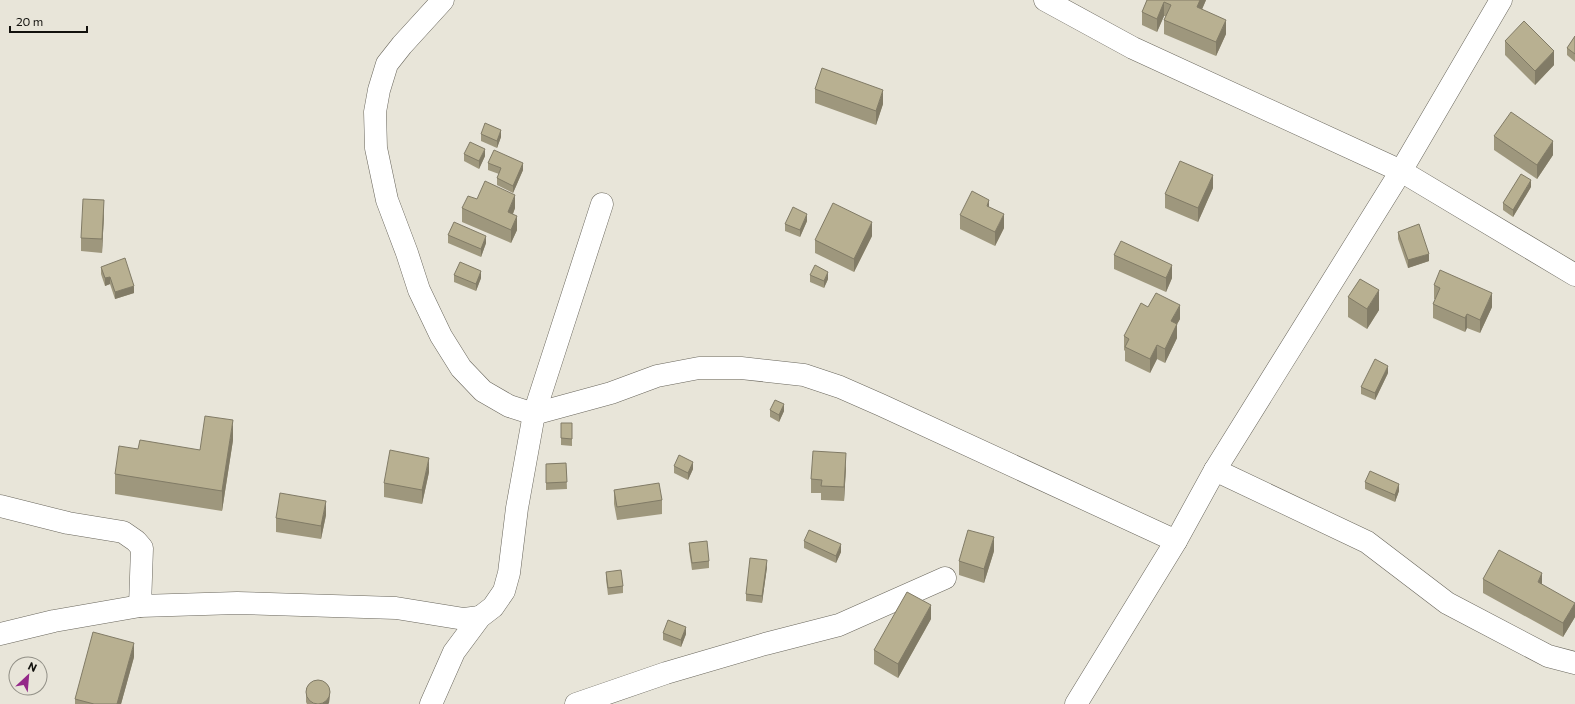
<svg xmlns="http://www.w3.org/2000/svg" width="1575" height="704" font-family="Commissioner,sans-serif">
<style>
.lines{fill:none;stroke-linecap:round;stroke-linejoin:round}
.minor-casing{stroke:#69665c;stroke-width:23}
.minor{stroke:#fff;stroke-width:22}
.wall{fill:#9e977d}
.shaded-wall{fill:#817b66}
.building{fill:#b8b091;stroke:#817b66}
</style>
<rect width="100%" height="100%" fill="#e8e5d9"/>
<g class="lines">
<defs>
<g id="minor">
<polyline points="443,0 402,45 387,64 379,90 375,112 376,148 387,200 407,253 419,290 441,336 461,368 483,391 509,406 534,414 611,393 657,376 699,368 741,368 804,375 840,387 881,405 1176,541"/>
<polyline points="1045,0 1133,48 1401,171 1575,275"/>
<polyline points="1215,470 1367,542 1447,603 1548,656 1575,663"/>
<polyline points="0,506 68,523 123,532 136,541 142,548 140,606"/>
<polyline points="0,634 54,621 140,606 237,603 396,608 464,619 480,617"/>
<polyline points="431,704 454,652 480,617 493,607 504,591 509,573 517,508 534,414 602,204"/>
<polyline points="576,704 666,673 765,644 839,625 945,578"/>
<polyline points="1076,704 1176,541 1215,470 1401,171 1501,0"/>
</g>
</defs>
<use href="#minor" class="minor-casing"/>
<use href="#minor" class="minor"/>
</g>
<g class="wall">
<polygon points="1147,0 1206,0 1202,9 1226,34 1216,56 1164,34 1164,20 1166,16 1164,16 1157,32 1142,25 1142,12"/>
<polygon points="1575,36 1575,62 1567,55 1567,48"/>
<polygon points="1505,41 1554,65 1535,85 1505,55"/>
<polygon points="815,89 883,104 876,125 815,103"/>
<polygon points="481,134 501,137 497,148 481,141"/>
<polygon points="1494,136 1553,155 1537,179 1494,150"/>
<polygon points="464,154 485,156 479,169 464,161"/>
<polygon points="488,163 523,170 513,193 497,185 497,178 499,174 488,170"/>
<polygon points="1531,187 1513,217 1503,210 1503,203"/>
<polygon points="1213,188 1198,222 1165,208 1165,194"/>
<polygon points="477,199 515,208 513,214 517,230 511,243 462,222 462,208"/>
<polygon points="104,214 102,253 81,251 81,238"/>
<polygon points="960,215 1004,228 995,246 960,229"/>
<polygon points="807,221 800,237 785,231 785,224"/>
<polygon points="1398,232 1429,261 1408,268 1398,239"/>
<polygon points="448,235 486,243 481,257 448,243"/>
<polygon points="872,236 854,272 815,253 815,240"/>
<polygon points="1114,255 1172,278 1166,292 1114,269"/>
<polygon points="101,267 134,293 115,299 110,284 105,286 101,274"/>
<polygon points="454,275 481,278 476,291 454,282"/>
<polygon points="810,275 828,279 824,288 810,282"/>
<polygon points="1434,285 1492,307 1480,333 1467,328 1465,332 1433,318 1433,304 1435,299 1434,299"/>
<polygon points="1348,297 1379,310 1367,329 1348,317"/>
<polygon points="1148,307 1180,319 1177,324 1177,338 1165,363 1157,359 1150,373 1125,361 1125,351 1124,350 1124,336"/>
<polygon points="1388,373 1375,400 1361,394 1361,387"/>
<polygon points="770,410 784,411 779,422 770,417"/>
<polygon points="572,423 572,446 561,445 561,438"/>
<polygon points="233,440 222,511 115,494 115,474 138,449 200,450"/>
<polygon points="566,463 567,489 546,490 546,464"/>
<polygon points="674,466 693,469 688,480 674,473"/>
<polygon points="846,467 844,501 821,500 821,493 811,493 811,479"/>
<polygon points="429,472 422,504 384,497 384,483"/>
<polygon points="1365,482 1399,491 1395,502 1365,489"/>
<polygon points="614,490 662,500 662,514 617,520 614,504"/>
<polygon points="326,515 321,539 276,532 276,518"/>
<polygon points="804,541 841,552 836,563 804,548"/>
<polygon points="689,543 709,561 709,568 692,570 689,550"/>
<polygon points="994,551 984,583 959,575 959,561"/>
<polygon points="767,567 762,603 746,601 746,594"/>
<polygon points="606,572 623,586 623,593 608,595 606,579"/>
<polygon points="1483,579 1575,617 1563,637 1483,593"/>
<polygon points="931,619 898,678 874,664 874,650"/>
<polygon points="663,633 686,634 681,647 663,640"/>
<polygon points="134,657 121,704 75,704 75,699"/>
<polygon points="306,688 330,696 329,703 328,704 307,704 306,702"/>
</g>
<g class="shaded-wall">
<polygon points="1200,0 1206,0 1197,21 1197,7"/>
<polygon points="1164,2 1164,16 1157,32 1157,19"/>
<polygon points="1226,20 1226,34 1216,56 1216,42"/>
<polygon points="1554,51 1554,65 1535,85 1535,71"/>
<polygon points="883,90 883,104 876,125 876,111"/>
<polygon points="501,130 501,137 497,148 497,141"/>
<polygon points="1553,141 1553,155 1537,179 1537,165"/>
<polygon points="485,149 485,156 479,169 479,161"/>
<polygon points="523,163 523,170 513,193 513,186"/>
<polygon points="1213,175 1213,188 1198,222 1198,208"/>
<polygon points="1531,180 1531,187 1513,217 1513,210"/>
<polygon points="515,195 515,208 508,226 508,212"/>
<polygon points="104,200 104,214 102,253 102,239"/>
<polygon points="989,200 989,214 987,206"/>
<polygon points="807,214 807,221 800,237 800,230"/>
<polygon points="1004,214 1004,228 995,246 995,232"/>
<polygon points="517,216 517,230 511,243 511,230"/>
<polygon points="872,222 872,236 854,272 854,259"/>
<polygon points="486,236 486,243 481,257 481,249"/>
<polygon points="1429,254 1429,261 1408,268 1408,260"/>
<polygon points="1172,265 1172,278 1166,292 1166,278"/>
<polygon points="481,271 481,278 476,291 476,284"/>
<polygon points="828,272 828,279 824,288 824,281"/>
<polygon points="110,277 110,284 105,286 105,278"/>
<polygon points="134,286 134,293 115,299 115,292"/>
<polygon points="1379,290 1379,310 1367,329 1367,309"/>
<polygon points="1492,293 1492,307 1480,333 1480,320"/>
<polygon points="1180,305 1180,319 1171,335 1171,321"/>
<polygon points="1467,314 1467,328 1465,332 1465,318"/>
<polygon points="1177,324 1177,338 1165,363 1165,349"/>
<polygon points="1157,345 1157,359 1150,373 1150,359"/>
<polygon points="1388,366 1388,373 1375,400 1375,393"/>
<polygon points="784,404 784,411 779,422 779,415"/>
<polygon points="233,420 233,440 222,511 222,491"/>
<polygon points="846,453 846,467 844,501 844,487"/>
<polygon points="429,458 429,472 422,504 422,490"/>
<polygon points="693,462 693,469 688,480 688,473"/>
<polygon points="1399,484 1399,491 1395,502 1395,495"/>
<polygon points="326,501 326,515 321,539 321,526"/>
<polygon points="994,537 994,551 984,583 984,569"/>
<polygon points="841,544 841,552 836,563 836,556"/>
<polygon points="767,560 767,567 762,603 762,596"/>
<polygon points="1542,573 1542,587 1538,582"/>
<polygon points="1575,603 1575,617 1563,637 1563,623"/>
<polygon points="931,605 931,619 898,678 898,664"/>
<polygon points="686,627 686,634 681,647 681,640"/>
<polygon points="134,643 134,657 121,704 117,704"/>
<polygon points="330,689 329,703 328,704 320,704"/>
</g>
<g class="building">
<polygon points="1147,0 1200,0 1197,7 1226,20 1216,42 1164,20 1171,5 1164,2 1157,19 1142,12"/>
<polygon points="1524,21 1554,51 1535,71 1505,41"/>
<polygon points="1575,36 1575,54 1567,48"/>
<polygon points="822,68 883,90 876,111 815,89"/>
<polygon points="1511,112 1553,141 1537,165 1494,136"/>
<polygon points="485,123 501,130 497,141 481,134"/>
<polygon points="470,142 485,149 479,161 464,154"/>
<polygon points="494,150 523,163 513,186 497,178 501,168 488,163"/>
<polygon points="1180,161 1213,175 1198,208 1165,194"/>
<polygon points="1521,174 1531,180 1513,210 1503,203"/>
<polygon points="485,181 515,195 508,212 517,216 511,230 462,208 468,196 477,199"/>
<polygon points="972,191 989,200 987,206 1004,214 995,232 960,215"/>
<polygon points="83,199 104,200 102,239 81,238"/>
<polygon points="833,203 872,222 854,259 815,240"/>
<polygon points="793,207 807,214 800,230 785,224"/>
<polygon points="454,222 486,236 481,249 448,235"/>
<polygon points="1419,224 1429,254 1408,260 1398,232"/>
<polygon points="1121,241 1172,265 1166,278 1114,255"/>
<polygon points="125,258 134,286 115,292 110,277 105,278 101,267"/>
<polygon points="460,262 481,271 476,284 454,275"/>
<polygon points="815,265 828,272 824,281 810,275"/>
<polygon points="1440,270 1492,293 1480,320 1467,314 1465,318 1433,304 1440,288 1434,285"/>
<polygon points="1360,279 1379,290 1367,309 1348,297"/>
<polygon points="1156,293 1180,305 1171,321 1177,324 1165,349 1157,345 1150,359 1125,347 1129,339 1124,336 1141,303 1148,307"/>
<polygon points="1375,359 1388,366 1375,393 1361,387"/>
<polygon points="775,400 784,404 779,415 770,410"/>
<polygon points="205,416 233,420 222,491 115,474 119,446 138,449 140,440 200,450"/>
<polygon points="561,423 572,423 572,439 561,438"/>
<polygon points="390,450 429,458 422,490 384,483"/>
<polygon points="813,451 846,453 844,487 821,486 822,480 811,479"/>
<polygon points="679,455 693,462 688,473 674,466"/>
<polygon points="566,463 567,482 546,483 546,464"/>
<polygon points="1370,471 1399,484 1395,495 1365,482"/>
<polygon points="659,483 662,500 617,507 614,490"/>
<polygon points="280,493 326,501 321,526 276,518"/>
<polygon points="809,530 841,544 836,556 804,541"/>
<polygon points="968,530 994,537 984,569 959,561"/>
<polygon points="707,541 709,561 692,563 689,543"/>
<polygon points="1499,550 1542,573 1538,582 1575,603 1563,623 1483,579"/>
<polygon points="750,558 767,560 762,596 746,594"/>
<polygon points="621,570 623,586 608,588 606,572"/>
<polygon points="907,592 931,605 898,664 874,650"/>
<polygon points="668,620 686,627 681,640 663,633"/>
<polygon points="93,632 134,643 117,704 94,704 75,699"/>
<circle cx="318" cy="692" r="12"/>
</g>
<g transform="translate(28 676) rotate(26)"><circle r="19" fill="#e8e5d9" stroke="#929087"/>
<path d="M0-3L7 15L0 10L-7 15Z" fill="#942889"/>
<text y="-6" font-size="11" font-weight="bold" text-anchor="middle" fill="#12110d">N</text>
</g>
<path d="M10 26v6h77v-6" fill="none" stroke="#12110d" stroke-width="2"/>
<text x="16" y="26" font-size="12" fill="#12110d" stroke="#e8e5d9" stroke-width="3" paint-order="stroke">20 m</text>
</svg>
